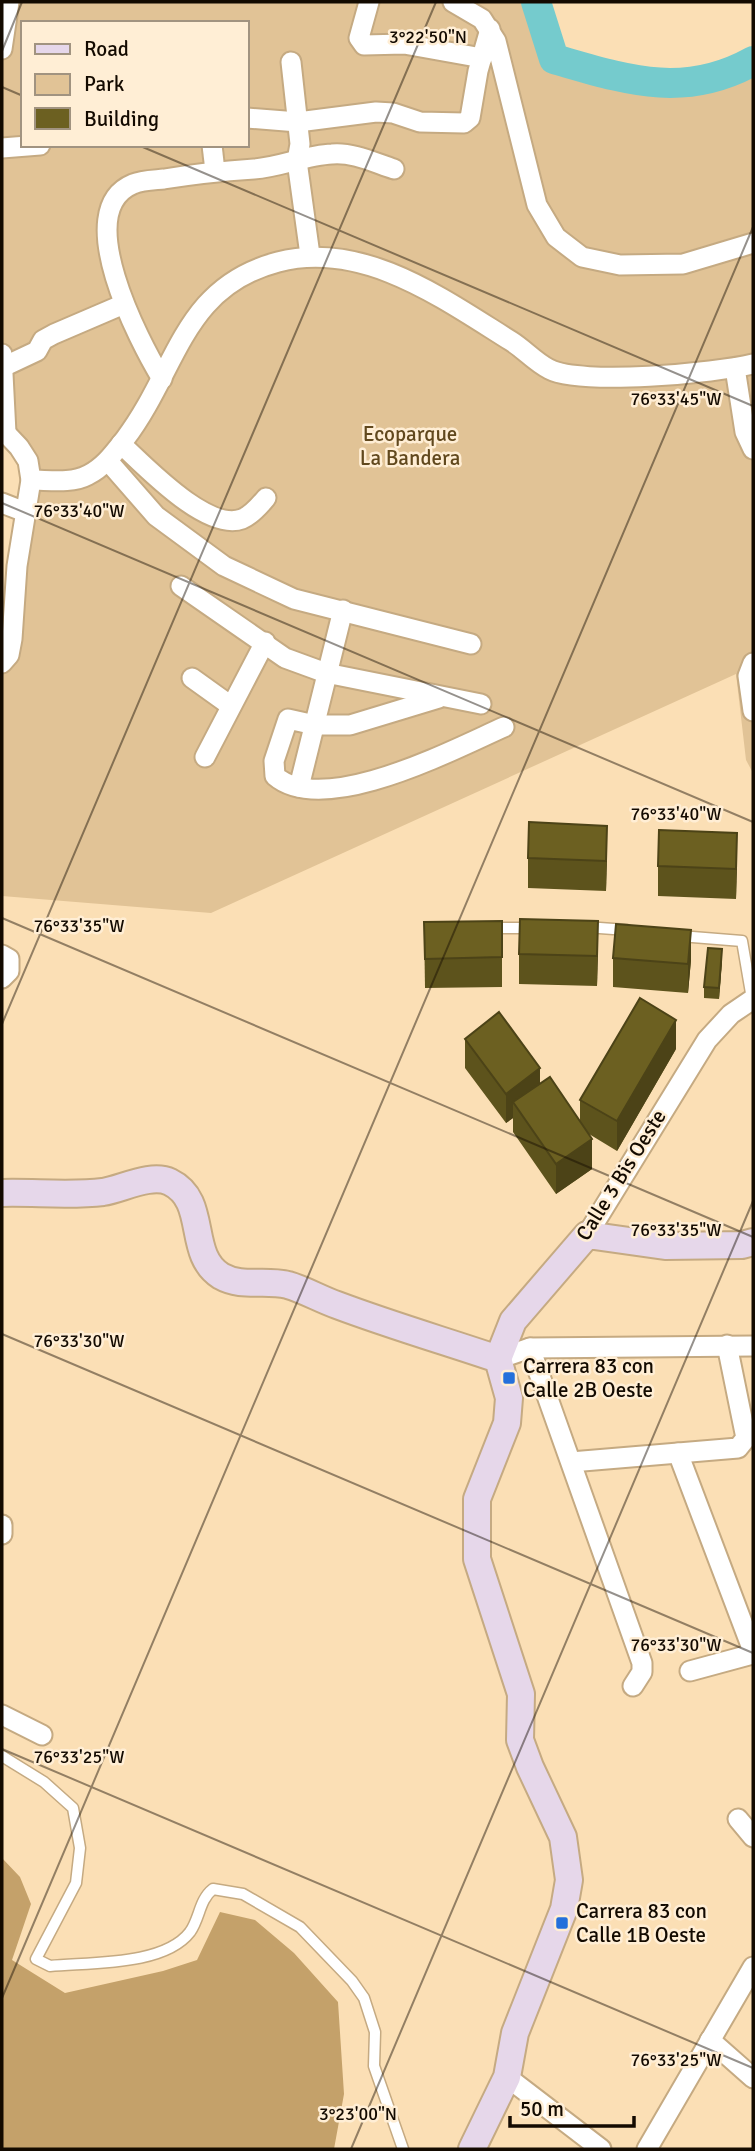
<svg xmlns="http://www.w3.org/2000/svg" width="755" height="2151" font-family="Signika,sans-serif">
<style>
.green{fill:#e1c396;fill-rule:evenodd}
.forest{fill:#c4a16a}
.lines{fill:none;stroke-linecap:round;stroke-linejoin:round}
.river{stroke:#75cbcd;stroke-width:30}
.lane-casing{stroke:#c5aa82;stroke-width:13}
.street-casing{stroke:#c5aa82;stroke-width:23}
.secondary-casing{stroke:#c5aa82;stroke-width:30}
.lane{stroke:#fff;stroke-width:10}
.street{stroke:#fff;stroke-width:19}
.secondary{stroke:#e6d7ea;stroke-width:26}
.wall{fill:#5d531c}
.shaded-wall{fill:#4c4317}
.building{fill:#6c6021;stroke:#4c4317;stroke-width:2}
.ticks{fill:none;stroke:#130a00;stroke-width:2;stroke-opacity:0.45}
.poi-dot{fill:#2470db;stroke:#ffeed5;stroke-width:2.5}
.labels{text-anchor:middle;stroke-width:5;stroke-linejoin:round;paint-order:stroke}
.park-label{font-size:21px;fill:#61481d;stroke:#ffeed5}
.street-label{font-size:21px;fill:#130a00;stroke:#ffeed5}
.poi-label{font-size:21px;fill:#130a00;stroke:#ffeed5;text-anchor:start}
.ticks-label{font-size:18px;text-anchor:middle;fill:#130a00;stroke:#ffeed5;stroke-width:5;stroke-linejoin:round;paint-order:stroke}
</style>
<rect width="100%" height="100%" fill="#fbdfb5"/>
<path class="green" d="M2,2H536L554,59C625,79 683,100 753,61V773L746,760L736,674L211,913L2,896V663L31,480L2,429ZM23,23H247V145H23Z"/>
<polygon class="forest" points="2,1858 20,1877 31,1904 12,1960 65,1993 163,1971 197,1960 220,1912 255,1920 294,1953 338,2002 344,2094 334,2149 2,2149"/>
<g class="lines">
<path class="river" d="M536,2L554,59C624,79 683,100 753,61"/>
<defs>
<g id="lane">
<polyline points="586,927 627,930"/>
<polyline points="488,928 533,928"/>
<polyline points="680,936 742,941 752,999"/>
<path d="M2,1756L44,1782L73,1808L80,1848L76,1883L36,1959L50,1966C90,1962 164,1966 190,1932C200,1918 199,1900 213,1889L243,1894L300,1927L352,1981L364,1998L375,2032L374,2066L403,2149"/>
</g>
<g id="street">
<polyline points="369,2 359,38 364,45 404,44 482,58"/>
<polyline points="453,2 482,19 496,41 537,205 556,237 582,257 620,265 683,264 753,243"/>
<polyline points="2,49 9,2"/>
<polyline points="291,62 300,144 297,161 310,255"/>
<polyline points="247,118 298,122 376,112 393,113 420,122 464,123 470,118 478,71 490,29"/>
<polyline points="212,145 215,171"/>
<polyline points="2,148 40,145"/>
<polyline points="2,354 6,433"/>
<polyline points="3,367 37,351 43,340 54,334 124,304"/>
<polyline points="735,368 745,432 753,449"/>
<path d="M162,379C139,341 70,210 133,184C142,180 155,180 164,179C194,174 224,171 254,169C281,167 306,155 332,154C353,152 375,163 394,169"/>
<polyline points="2,429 19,447 28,461 31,480 17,566 12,639 9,655 2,663"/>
<path d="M121,444C145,466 207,532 242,519C250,516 261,504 266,498"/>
<polyline points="108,461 156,516 224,566 294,599 471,644"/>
<path d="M31,480C49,480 71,484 88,475C104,467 114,453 125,439C178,369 182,287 278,262C363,240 442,298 511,341C524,349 535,362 549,369C581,386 716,373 753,364"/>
<polyline points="2,503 25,512"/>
<polyline points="181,586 285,658 326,673 481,704"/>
<polyline points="753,663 748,676 753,711"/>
<polyline points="192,678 231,706"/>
<path d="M439,698L350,725H315L288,719L274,761L275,776C324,818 454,749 504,727"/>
<polyline points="205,757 265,642"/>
<polyline points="299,787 343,610"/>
<polyline points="2,955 9,959 9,971 2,978"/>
<polyline points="587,1235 707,1040 731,1014 753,999"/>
<polyline points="530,1348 642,1663 642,1672 633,1686"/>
<polyline points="498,1359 530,1348 753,1346"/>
<polyline points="678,1453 753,1651"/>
<polyline points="571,1462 738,1448 746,1438 727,1345"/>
<polyline points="2,1525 2,1534"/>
<polyline points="690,1671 753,1654"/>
<polyline points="2,1715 42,1735"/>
<polyline points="738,1819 753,1837"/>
<polyline points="710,2040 753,2078"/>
<polyline points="507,2077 601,2149"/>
<polyline points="647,2149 753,1967"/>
</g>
<g id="secondary">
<path d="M2,1193C34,1192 70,1196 103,1192C122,1189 151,1173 170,1182C209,1201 186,1254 221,1276C242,1288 265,1279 288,1285C305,1290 320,1299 337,1305C390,1325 445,1341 498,1359L509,1398L507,1423L477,1499V1559L521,1694L520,1740L530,1767L563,1837L569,1880L564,1909L515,2033L507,2077L472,2149"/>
<polyline points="498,1359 513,1321 587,1235 665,1246 742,1245 753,1242"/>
</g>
</defs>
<use href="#lane" class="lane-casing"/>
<use href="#street" class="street-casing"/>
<use href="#secondary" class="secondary-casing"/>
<use href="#lane" class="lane"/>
<use href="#street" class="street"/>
<use href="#secondary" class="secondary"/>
</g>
<g class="wall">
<polygon points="607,855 606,891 528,888 528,858"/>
<polygon points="737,863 736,899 658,896 658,866"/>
<polygon points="502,921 502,987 425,988 424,922"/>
<polygon points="598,950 597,986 519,984 519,954"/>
<polygon points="613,958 691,960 688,993 613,987"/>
<polygon points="722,960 719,999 704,998 704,987"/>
<polygon points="465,1039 540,1083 580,1122 580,1100 676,1049 617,1151 589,1134 592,1169 556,1194 513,1132 513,1118 506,1123 465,1068"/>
</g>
<g class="shaded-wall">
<polygon points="607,826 607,855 606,891 606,861"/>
<polygon points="737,833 737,863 736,899 736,869"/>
<polygon points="598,921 598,950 597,986 597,956"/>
<polygon points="691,930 691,960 688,993 688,964"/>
<polygon points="722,949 722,960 719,999 719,988"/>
<polygon points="676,1020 676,1049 617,1151 617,1121"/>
<polygon points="540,1068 540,1097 513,1102 513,1118 506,1123 506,1094"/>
<polygon points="592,1139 592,1169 556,1194 556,1164"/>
</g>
<g class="building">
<polygon points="529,822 607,826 606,861 528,858"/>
<polygon points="659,830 737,833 736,869 658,866"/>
<polygon points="520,919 598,921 597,956 519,954"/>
<polygon points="502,921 502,957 425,959 424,922"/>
<polygon points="616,924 691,930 688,964 613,958"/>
<polygon points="708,948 722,949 719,988 704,987"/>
<polygon points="640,998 676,1020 617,1121 580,1100"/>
<polygon points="499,1012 540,1068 506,1094 465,1039"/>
<polygon points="550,1077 592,1139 556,1164 513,1102"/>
</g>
<path class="ticks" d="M2,51L22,2M2,87L23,96M138,145L753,406M2,503L753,822M2,918L753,1237M2,1024L436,2M2,1334L753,1653M2,1749L753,2068M2,1998L753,227M351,2149L753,1201"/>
<g class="poi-dot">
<rect x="502" y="1371" width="14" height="14" rx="3.5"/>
<rect x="555" y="1916" width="14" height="14" rx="3.5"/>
</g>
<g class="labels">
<g class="park-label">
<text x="410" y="441">Ecoparque<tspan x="410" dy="24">La Bandera</tspan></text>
</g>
<g class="street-label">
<text transform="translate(621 1175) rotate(-58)" y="7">Calle 3 Bis Oeste</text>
</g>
<g class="poi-label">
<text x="523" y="1373">Carrera 83 con<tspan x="523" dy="24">Calle 2B Oeste</tspan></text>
<text x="576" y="1918">Carrera 83 con<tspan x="576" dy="24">Calle 1B Oeste</tspan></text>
</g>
</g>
<g class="ticks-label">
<text x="428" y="43">3°22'50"N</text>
<text x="676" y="405">76°33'45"W</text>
<text x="79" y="517">76°33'40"W</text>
<text x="676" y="820">76°33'40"W</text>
<text x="79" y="932">76°33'35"W</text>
<text x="676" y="1236">76°33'35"W</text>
<text x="79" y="1347">76°33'30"W</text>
<text x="676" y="1651">76°33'30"W</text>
<text x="79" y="1763">76°33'25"W</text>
<text x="676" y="2066">76°33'25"W</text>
<text x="358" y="2120">3°23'00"N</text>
</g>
<rect width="755" height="2151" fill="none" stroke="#130a00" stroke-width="7"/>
<rect x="21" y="21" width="228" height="126" fill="#ffeed5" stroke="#a19380" stroke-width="2"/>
<rect x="35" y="44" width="35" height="10" fill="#e6d7ea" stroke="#a19380" stroke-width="2"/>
<text x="84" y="56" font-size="21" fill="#130a00">Road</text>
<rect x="35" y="74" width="35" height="21" fill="#e1c396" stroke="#a19380" stroke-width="2"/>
<text x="84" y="91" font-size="21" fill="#130a00">Park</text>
<rect x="35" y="108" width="35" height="21" fill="#6c6021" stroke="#a19380" stroke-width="2"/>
<text x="84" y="126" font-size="21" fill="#130a00">Building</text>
<path d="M510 2116v10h124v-10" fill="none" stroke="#130a00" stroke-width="3.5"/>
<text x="520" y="2116" font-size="21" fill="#130a00" stroke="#ffeed5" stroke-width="5" paint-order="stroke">50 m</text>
</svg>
